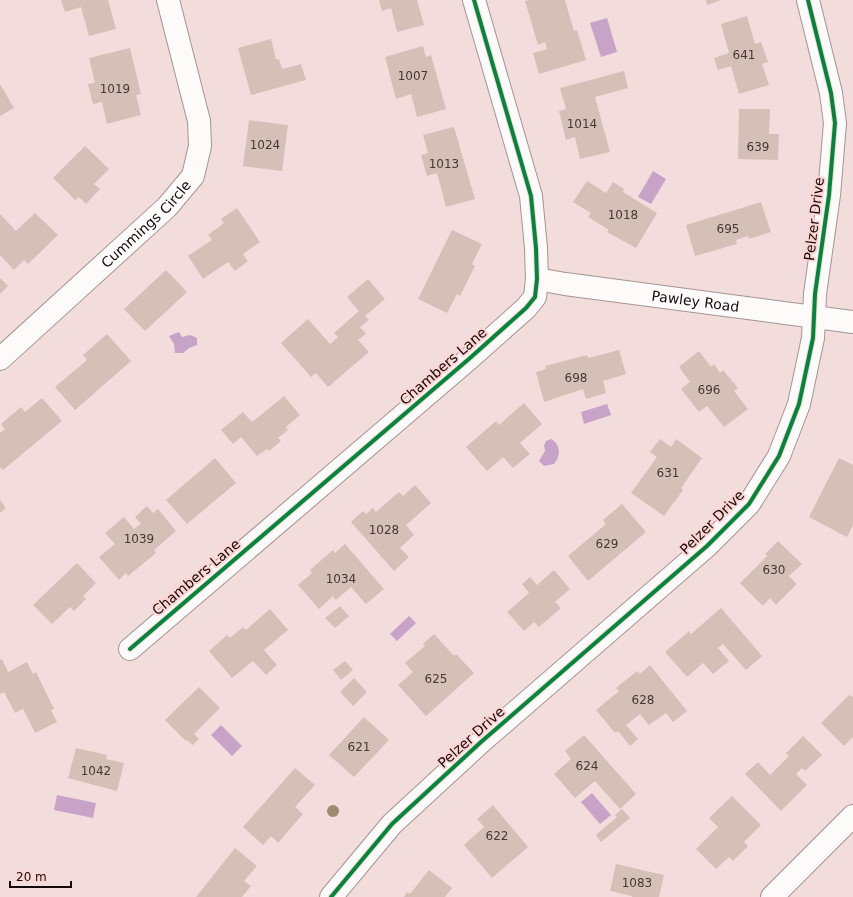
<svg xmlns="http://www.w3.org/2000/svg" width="853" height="897" font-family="'DejaVu Sans',sans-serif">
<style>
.water{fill:#c6a3c7}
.building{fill:#d5c0b8}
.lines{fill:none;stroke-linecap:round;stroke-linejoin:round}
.minor-casing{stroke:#a49493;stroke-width:24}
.minor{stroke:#fdfafa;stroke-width:22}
.cycleway-casing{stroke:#fdd5d2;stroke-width:6}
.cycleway{stroke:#00873e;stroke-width:4}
.tree{fill:#9e8a6f}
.labels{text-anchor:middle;stroke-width:4;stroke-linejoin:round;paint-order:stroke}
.number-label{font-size:12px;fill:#463735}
.street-label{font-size:14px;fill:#160909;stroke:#fdd5d2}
</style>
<rect width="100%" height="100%" fill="#f3dddc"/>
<g class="water">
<polygon points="607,18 617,52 601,57 590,23"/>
<polygon points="653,171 666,179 651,204 638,197"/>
<polygon points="179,332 182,337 190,335 197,338 197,345 189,348 183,353 175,353 174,344 169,336"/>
<polygon points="607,404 611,415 584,424 581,412"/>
<path d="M551,439C561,444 561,456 554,464L544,466L539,461L545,451L544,446L546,441Z"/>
<polygon points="409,616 416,623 397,641 390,634"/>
<polygon points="221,725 242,746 232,756 211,735"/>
<polygon points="592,793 611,815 600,824 581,802"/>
<polygon points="57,795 96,803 93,818 54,810"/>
</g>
<g class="building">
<polygon points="61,0 108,0 116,29 89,36 81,7 65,12"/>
<polygon points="379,0 417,0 424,25 397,32 391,8 382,11"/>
<polygon points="530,0 565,0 574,31 577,30 586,60 539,74 533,53 547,49 545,42 538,45 525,1"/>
<polygon points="706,0 721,0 707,5"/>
<polygon points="747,16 755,44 761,42 768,62 762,64 769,85 739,94 731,66 718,70 714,58 729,53 721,24"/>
<polygon points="271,39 276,59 279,59 282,69 301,64 306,80 251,95 238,48"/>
<polygon points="423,46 426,57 431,55 446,109 417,117 411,94 396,99 385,57"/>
<polygon points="130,48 141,94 136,95 141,115 107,124 102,102 93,104 88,84 95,83 89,58"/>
<polygon points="624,71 628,88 595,97 610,152 580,159 575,137 566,140 559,111 566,109 560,88"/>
<polygon points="0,84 14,108 0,116"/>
<polygon points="739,109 770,109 769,134 779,134 778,160 738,159"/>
<polygon points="249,120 288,125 282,171 243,166"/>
<polygon points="454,127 475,199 446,207 437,173 427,176 421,155 428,153 423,135"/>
<polygon points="85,146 109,169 94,184 100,189 86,204 79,197 75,200 53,178"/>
<polygon points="587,181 606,193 613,182 624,189 623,192 657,213 636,248 607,232 609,230 588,217 591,213 573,202"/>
<polygon points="761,202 771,232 749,239 748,236 736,240 737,244 695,256 686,225"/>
<polygon points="237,208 260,242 243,254 248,261 235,271 228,262 203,279 188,256 212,240 208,235 224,223 221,219"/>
<polygon points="35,213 58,235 28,264 24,260 14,270 0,255 0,214 16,231"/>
<polygon points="452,230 482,244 472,264 475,266 460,296 457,294 447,313 418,299"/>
<polygon points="166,270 187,292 145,331 124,309"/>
<polygon points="0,278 8,286 0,294"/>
<polygon points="368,279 385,299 365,316 369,320 360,327 366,334 358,340 369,352 328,387 316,373 311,377 281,343 308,319 330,344 338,337 334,333 359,311 347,297"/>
<polygon points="107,334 131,361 75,410 55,387 87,360 83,355"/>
<polygon points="619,350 626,374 603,381 606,393 586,399 583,389 544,402 536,372 546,369 545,366 587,355 588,358"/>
<polygon points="699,351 711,367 714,364 720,373 723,370 738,388 734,391 748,409 724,427 707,406 699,412 681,389 690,382 679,367"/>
<polygon points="284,396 300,415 286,427 288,430 278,438 281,441 269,451 267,449 257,456 241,437 233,444 221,430 243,412 252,422"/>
<polygon points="42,398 62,421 3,470 0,467 0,433 5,429 1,424 21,407 25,412"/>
<polygon points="524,403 542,424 520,443 530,454 513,468 503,457 487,471 466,447 496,421 499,425"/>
<polygon points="660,439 671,447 676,439 702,458 681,488 683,490 664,516 631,493 657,457 650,452"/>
<polygon points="215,458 236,483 187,524 166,500"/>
<polygon points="839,458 853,465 853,525 847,537 809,517"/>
<polygon points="415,485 431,503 406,525 414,535 400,548 409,557 394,571 351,522 363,511 366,514 373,508 376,512 399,492 403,496"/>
<polygon points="0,500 6,508 0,513"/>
<polygon points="622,504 646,532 588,581 568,556 606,524 603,520"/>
<polygon points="147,506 153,513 158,509 176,531 154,550 156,553 128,576 126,573 119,580 99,557 115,544 105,533 124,517 134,529 141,524 135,517"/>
<polygon points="778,541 802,564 789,576 797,584 776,605 770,598 763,606 740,583 767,556 765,554"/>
<polygon points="345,544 384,589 366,604 351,587 336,600 333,596 319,609 298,585 312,573 310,570 333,550 335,553"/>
<polygon points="77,563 96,583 83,596 86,599 74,611 70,607 52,624 33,605"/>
<polygon points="554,570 570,589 555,602 561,608 539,627 534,622 524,631 507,612 529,593 522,584 530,577 537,585"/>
<polygon points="340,606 349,616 335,628 325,618"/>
<polygon points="721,608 762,656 746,670 723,644 718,648 729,661 713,674 703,663 687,677 665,652 689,631 691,634"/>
<polygon points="270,609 288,630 264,650 277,665 266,675 253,661 232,678 209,651 227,635 230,638 243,627 246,630"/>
<polygon points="434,634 454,656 456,654 474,673 426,716 398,685 413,672 405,663 425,646 423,644"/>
<polygon points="2,659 8,672 27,662 33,674 36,672 54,709 51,710 57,722 35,733 23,709 15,713 4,692 0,694 0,660"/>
<polygon points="345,661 353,670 341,680 333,670"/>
<polygon points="650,665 687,711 673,722 666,713 649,725 640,714 626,725 638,739 630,746 618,731 615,733 596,710 619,691 616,688 637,671 640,674"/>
<polygon points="354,678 367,692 353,706 340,692"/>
<polygon points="199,687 220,708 194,734 199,739 193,745 187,740 186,741 165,720"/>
<polygon points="849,695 853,697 853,737 844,746 821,723"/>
<polygon points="364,717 389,740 354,777 329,755"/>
<polygon points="584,735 636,794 620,809 595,781 575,798 554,774 571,759 565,751"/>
<polygon points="803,736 822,755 805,771 802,768 796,774 807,785 781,811 745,774 758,762 770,775 789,756 786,753"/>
<polygon points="76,748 107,755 106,759 124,763 117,791 68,778"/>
<polygon points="295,768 315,785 295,807 303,814 278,843 271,836 263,845 243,827"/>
<polygon points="732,796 761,825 744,842 748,846 733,861 729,857 716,869 696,849 718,827 709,818"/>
<polygon points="493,805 528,847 492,878 464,845 484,827 477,819"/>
<polygon points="622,809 630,818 601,842 596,835 617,817 615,815"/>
<polygon points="235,848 257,866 244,881 251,886 242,897 196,897"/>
<polygon points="616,864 664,875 659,897 632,897 632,896 610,891"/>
<polygon points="429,870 452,888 445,897 404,897 407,892 410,894"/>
</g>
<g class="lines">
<defs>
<g id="minor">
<path id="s1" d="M537,279L565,284L853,322"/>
<path id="s2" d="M0,359L167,207L193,176L200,146L199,121L168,0"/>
<polyline points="130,649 470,358 526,308 535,297 537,279 536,248 531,196 474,0"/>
<polyline points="331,897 392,824 481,742 707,546 749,504 779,456 799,404 813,338 815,294 829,195 835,123 831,93 808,0"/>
<polyline points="772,897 853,816"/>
</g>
</defs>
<use href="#minor" class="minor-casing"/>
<use href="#minor" class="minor"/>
<defs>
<g id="cycleway">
<polyline points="130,649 470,358 526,308 535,297 537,279 536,248 531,196 474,0"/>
<polyline points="331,897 392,824 481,742 707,546 749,504 779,456 799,404 813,338 815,294 829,195 835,123 831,93 808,0"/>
</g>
</defs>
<use href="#cycleway" class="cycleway-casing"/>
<use href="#cycleway" class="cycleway"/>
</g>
<circle class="tree" cx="333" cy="811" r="6"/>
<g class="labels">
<g class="number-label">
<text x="744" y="59">641</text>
<text x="413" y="80">1007</text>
<text x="115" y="93">1019</text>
<text x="582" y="128">1014</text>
<text x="265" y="149">1024</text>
<text x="758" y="151">639</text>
<text x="444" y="168">1013</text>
<text x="623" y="219">1018</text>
<text x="728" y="233">695</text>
<text x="576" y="382">698</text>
<text x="709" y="394">696</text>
<text x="668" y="477">631</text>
<text x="384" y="534">1028</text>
<text x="139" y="543">1039</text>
<text x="607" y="548">629</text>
<text x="774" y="574">630</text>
<text x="341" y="583">1034</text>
<text x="436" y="683">625</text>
<text x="643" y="704">628</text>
<text x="359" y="751">621</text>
<text x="587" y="770">624</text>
<text x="96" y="775">1042</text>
<text x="497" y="840">622</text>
<text x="637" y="887">1083</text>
</g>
<g class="street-label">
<text transform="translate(814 219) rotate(-83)" y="5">Pelzer Drive</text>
<text dy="5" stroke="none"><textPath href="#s2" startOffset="199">Cummings Circle</textPath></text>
<text dy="5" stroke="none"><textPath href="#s1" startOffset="160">Pawley Road</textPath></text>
<text transform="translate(443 366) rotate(-41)" y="5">Chambers Lane</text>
<text transform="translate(712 522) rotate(-45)" y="5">Pelzer Drive</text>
<text transform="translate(196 577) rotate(-40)" y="5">Chambers Lane</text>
<text transform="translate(471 737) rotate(-42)" y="5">Pelzer Drive</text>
</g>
</g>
<path d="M10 881v6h61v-6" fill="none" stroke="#160909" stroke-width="2"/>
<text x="16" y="881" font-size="12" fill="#160909" stroke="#fdd5d2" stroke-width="3" paint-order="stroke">20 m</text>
</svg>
